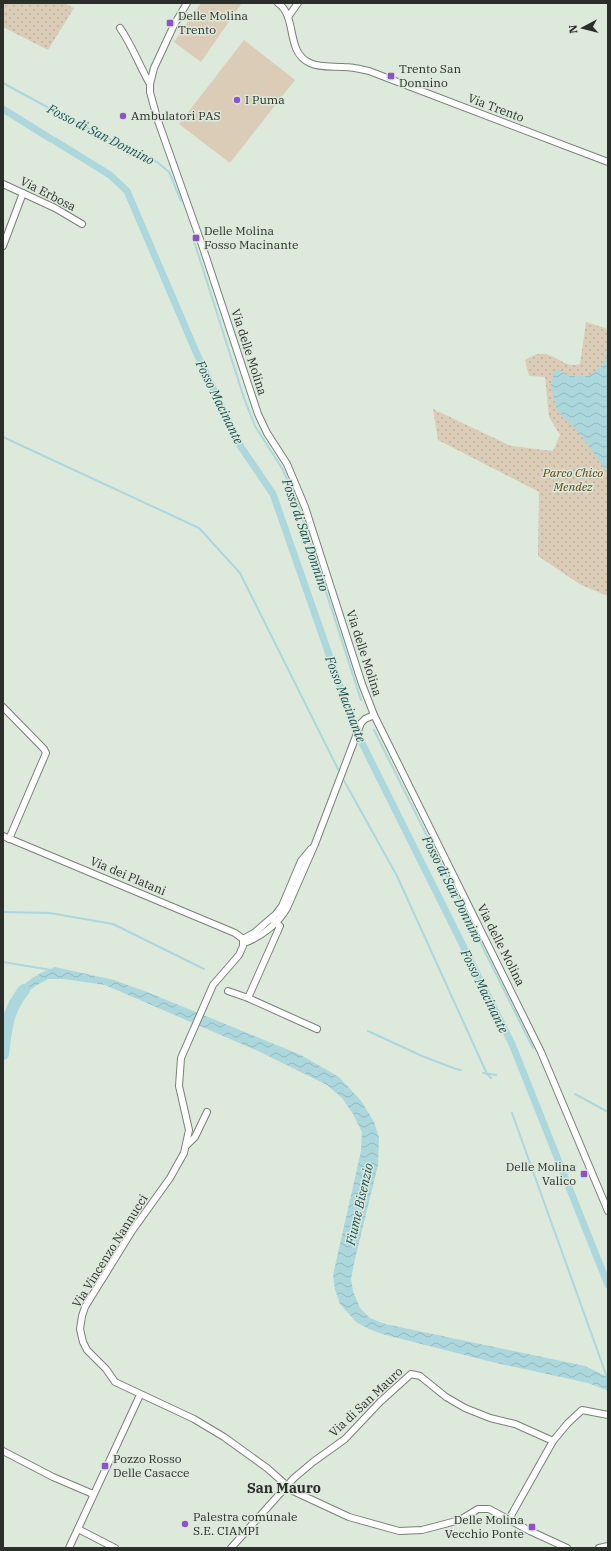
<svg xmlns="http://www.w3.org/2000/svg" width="611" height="1551" font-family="'IBM Plex Serif',serif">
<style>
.grass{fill:url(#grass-dots)}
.pitch{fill:#dbccb7}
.water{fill:url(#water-waves)}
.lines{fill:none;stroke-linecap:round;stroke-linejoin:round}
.stream{stroke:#acd7dc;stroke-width:2}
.canal{stroke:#acd7dc;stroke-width:7}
.river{stroke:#acd7dc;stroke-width:12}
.minor-casing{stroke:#768275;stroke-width:8}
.minor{stroke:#fff;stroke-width:6}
.poi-dot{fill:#8d53cb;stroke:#dde9db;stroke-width:1.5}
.labels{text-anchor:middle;stroke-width:3;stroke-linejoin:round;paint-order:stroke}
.poi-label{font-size:12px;fill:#2a2f2a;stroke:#dde9db;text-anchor:start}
.street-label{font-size:12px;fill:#2a2f2a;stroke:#dde9db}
.park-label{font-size:12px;font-style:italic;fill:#5b3f0c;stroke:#dde9db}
.water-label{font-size:13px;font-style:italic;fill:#134f56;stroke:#dde9db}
.quarter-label{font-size:14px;font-weight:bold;fill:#2a2f2a;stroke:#dde9db}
</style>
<defs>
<pattern id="grass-dots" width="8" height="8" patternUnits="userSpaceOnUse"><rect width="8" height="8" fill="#dbccb7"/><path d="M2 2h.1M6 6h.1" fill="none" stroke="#bcb09e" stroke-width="1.8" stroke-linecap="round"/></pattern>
<pattern id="water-waves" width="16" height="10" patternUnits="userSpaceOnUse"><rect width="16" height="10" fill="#acd7dc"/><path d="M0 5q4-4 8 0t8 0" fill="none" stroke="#94b9bd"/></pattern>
</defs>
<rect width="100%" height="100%" fill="#dde9db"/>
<g class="grass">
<polygon points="3,3 64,3 74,8 48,50 3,27"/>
<path d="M586,322L608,329V596L581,585L538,556L539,492L438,440L433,409L511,446L553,451L560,435L549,417L545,377L529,376L525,360C531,357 537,353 544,354C557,355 565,369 580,364Z"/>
</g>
<g class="pitch">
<polygon points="201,3 242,3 201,62 174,42"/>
<polygon points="244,40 295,80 230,163 179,124"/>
</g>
<g class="water">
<polygon points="608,346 608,471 606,470 576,429 558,412 554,400 551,385 554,372 558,369 569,376 588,376 598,369 606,360 607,347"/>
<path d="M55,967L114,980L147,992L301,1055L339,1077L362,1102L374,1122L379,1138L378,1165L355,1259L351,1279L353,1291L360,1308L370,1318L385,1324L585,1366L608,1377V1391L588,1383L492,1362L382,1334L369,1329L356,1322L340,1304L335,1290L333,1275L361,1151L362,1132L353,1114L342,1098L327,1085L258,1051L105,985L64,979H48L34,987L24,995L17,1006L10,1000C25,982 32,976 55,967Z"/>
</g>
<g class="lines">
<g class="stream">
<polyline points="3,83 71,120 157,162 169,172 181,201"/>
<polyline points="193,238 244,398 255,426 283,470 298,505 361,700"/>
<polyline points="3,437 199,528 240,573 340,773"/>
<polyline points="374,730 533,1048"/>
<polyline points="342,777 397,876 487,1074 491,1078"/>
<polyline points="3,912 50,913 113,924 204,969"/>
<polyline points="3,962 51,970"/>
<polyline points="368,1031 422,1056 456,1069 461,1070"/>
<polyline points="483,1073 496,1075"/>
<polyline points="575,1094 608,1112"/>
<polyline points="512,1113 608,1380"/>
</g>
<g class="canal">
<polyline points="3,109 51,139"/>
<polyline points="55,141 110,175 127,191 196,352 241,447 273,494 355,729 512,1044 608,1285"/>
</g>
<path class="river" d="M3,1054C6,1029 7,1011 24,990"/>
<defs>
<g id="minor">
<polyline points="187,3 174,25 154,68 150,84 150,92 157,118 202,245 258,414 267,433 287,464 305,507 362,684 374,715 541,1052 608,1211"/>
<path d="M278,3C298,17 285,52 310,63C321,68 333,66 344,67C353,67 360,69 369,71L608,162"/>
<polyline points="288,17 298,3"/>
<path d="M120,28C132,45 139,65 150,84"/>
<polyline points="3,184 55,208 82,224"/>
<polyline points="3,246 23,193"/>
<polyline points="3,707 44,749 46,753 9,839"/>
<polyline points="3,836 235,933 243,939"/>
<polyline points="243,939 243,946 239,955 213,985 181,1058 179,1086 189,1130 184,1153 170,1178 132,1231 85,1307 82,1316 80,1329 83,1342 87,1350 106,1369 115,1382 194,1419 224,1437 267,1468 293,1491 349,1517 399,1531 422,1530 460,1520 478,1509 489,1509 530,1531 567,1548"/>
<polyline points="243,939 254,933 276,914 282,906 301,861 311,849"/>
<path d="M244,943C261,937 278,924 287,908L315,844L361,723L365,719L374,715"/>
<polyline points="228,991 248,998 280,926 274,921"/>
<polyline points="248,998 317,1029"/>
<polyline points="187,1145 195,1137 207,1112"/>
<polyline points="3,1451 53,1477 93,1494"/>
<polyline points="509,1519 553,1441 568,1423 582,1410 608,1415"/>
<polyline points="78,1529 115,1548"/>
<polyline points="69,1548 140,1395"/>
<polyline points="231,1548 294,1478 313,1462 345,1439 380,1402 411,1374 420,1376 446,1397 465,1408 490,1418 515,1424 553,1441"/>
<polyline points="599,1548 608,1546"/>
</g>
</defs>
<use href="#minor" class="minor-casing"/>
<use href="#minor" class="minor"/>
</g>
<g class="poi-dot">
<rect x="166" y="19" width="8" height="8" rx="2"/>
<rect x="387" y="72" width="8" height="8" rx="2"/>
<circle cx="237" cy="100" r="4"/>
<circle cx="123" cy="116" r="4"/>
<rect x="192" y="234" width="8" height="8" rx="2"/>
<rect x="580" y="1170" width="8" height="8" rx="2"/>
<rect x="101" y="1462" width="8" height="8" rx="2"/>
<circle cx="185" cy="1524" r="4"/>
<rect x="528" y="1523" width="8" height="8" rx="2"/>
</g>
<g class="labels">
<g class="poi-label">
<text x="178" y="20">Delle Molina<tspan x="178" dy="14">Trento</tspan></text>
<text x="399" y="73">Trento San<tspan x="399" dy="14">Donnino</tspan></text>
<text x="245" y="104">I Puma</text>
<text x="131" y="120">Ambulatori PAS</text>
<text x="204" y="235">Delle Molina<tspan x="204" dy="14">Fosso Macinante</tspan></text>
<text x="576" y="1171" text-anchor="end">Delle Molina<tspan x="576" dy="14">Valico</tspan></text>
<text x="113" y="1463">Pozzo Rosso<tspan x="113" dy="14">Delle Casacce</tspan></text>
<text x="193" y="1521">Palestra comunale<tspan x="193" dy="14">S.E. CIAMPI</tspan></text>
<text x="524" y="1524" text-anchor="end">Delle Molina<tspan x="524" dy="14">Vecchio Ponte</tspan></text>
</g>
<g class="street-label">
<text transform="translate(496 108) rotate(21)" y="4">Via Trento</text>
<text transform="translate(48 194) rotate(27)" y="4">Via Erbosa</text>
<text transform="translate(249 352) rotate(72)" y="4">Via delle Molina</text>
<text transform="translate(364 653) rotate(72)" y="4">Via delle Molina</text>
<text transform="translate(128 876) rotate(23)" y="4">Via dei Platani</text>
<text transform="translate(501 945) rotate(63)" y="4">Via delle Molina</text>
<text transform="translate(110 1251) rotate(-58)" y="4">Via Vincenzo Nannucci</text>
<text transform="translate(366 1402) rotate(-43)" y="4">Via di San Mauro</text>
</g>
<g class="park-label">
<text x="573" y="477">Parco Chico<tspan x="573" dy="14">Mendez</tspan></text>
</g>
<g class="water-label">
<text transform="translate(101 134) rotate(27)" y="5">Fosso di San Donnino</text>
<text transform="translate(220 402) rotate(64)" y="5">Fosso Macinante</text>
<text transform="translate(306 535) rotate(71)" y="5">Fosso di San Donnino</text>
<text transform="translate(346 699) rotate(69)" y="5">Fosso Macinante</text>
<text transform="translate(453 889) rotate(63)" y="5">Fosso di San Donnino</text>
<text transform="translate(485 991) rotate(64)" y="5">Fosso Macinante</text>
<text transform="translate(359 1204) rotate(-77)" y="5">Fiume Bisenzio</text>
</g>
<g class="quarter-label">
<text x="284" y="1493">San Mauro</text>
</g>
</g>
<rect width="611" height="1551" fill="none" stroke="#2a2f2a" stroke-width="8"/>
<g transform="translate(583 28) rotate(263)" stroke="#dde9db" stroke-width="3" paint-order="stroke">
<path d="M0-3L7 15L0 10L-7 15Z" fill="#2a2f2a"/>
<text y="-6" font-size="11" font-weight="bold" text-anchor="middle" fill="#2a2f2a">N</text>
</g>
</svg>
